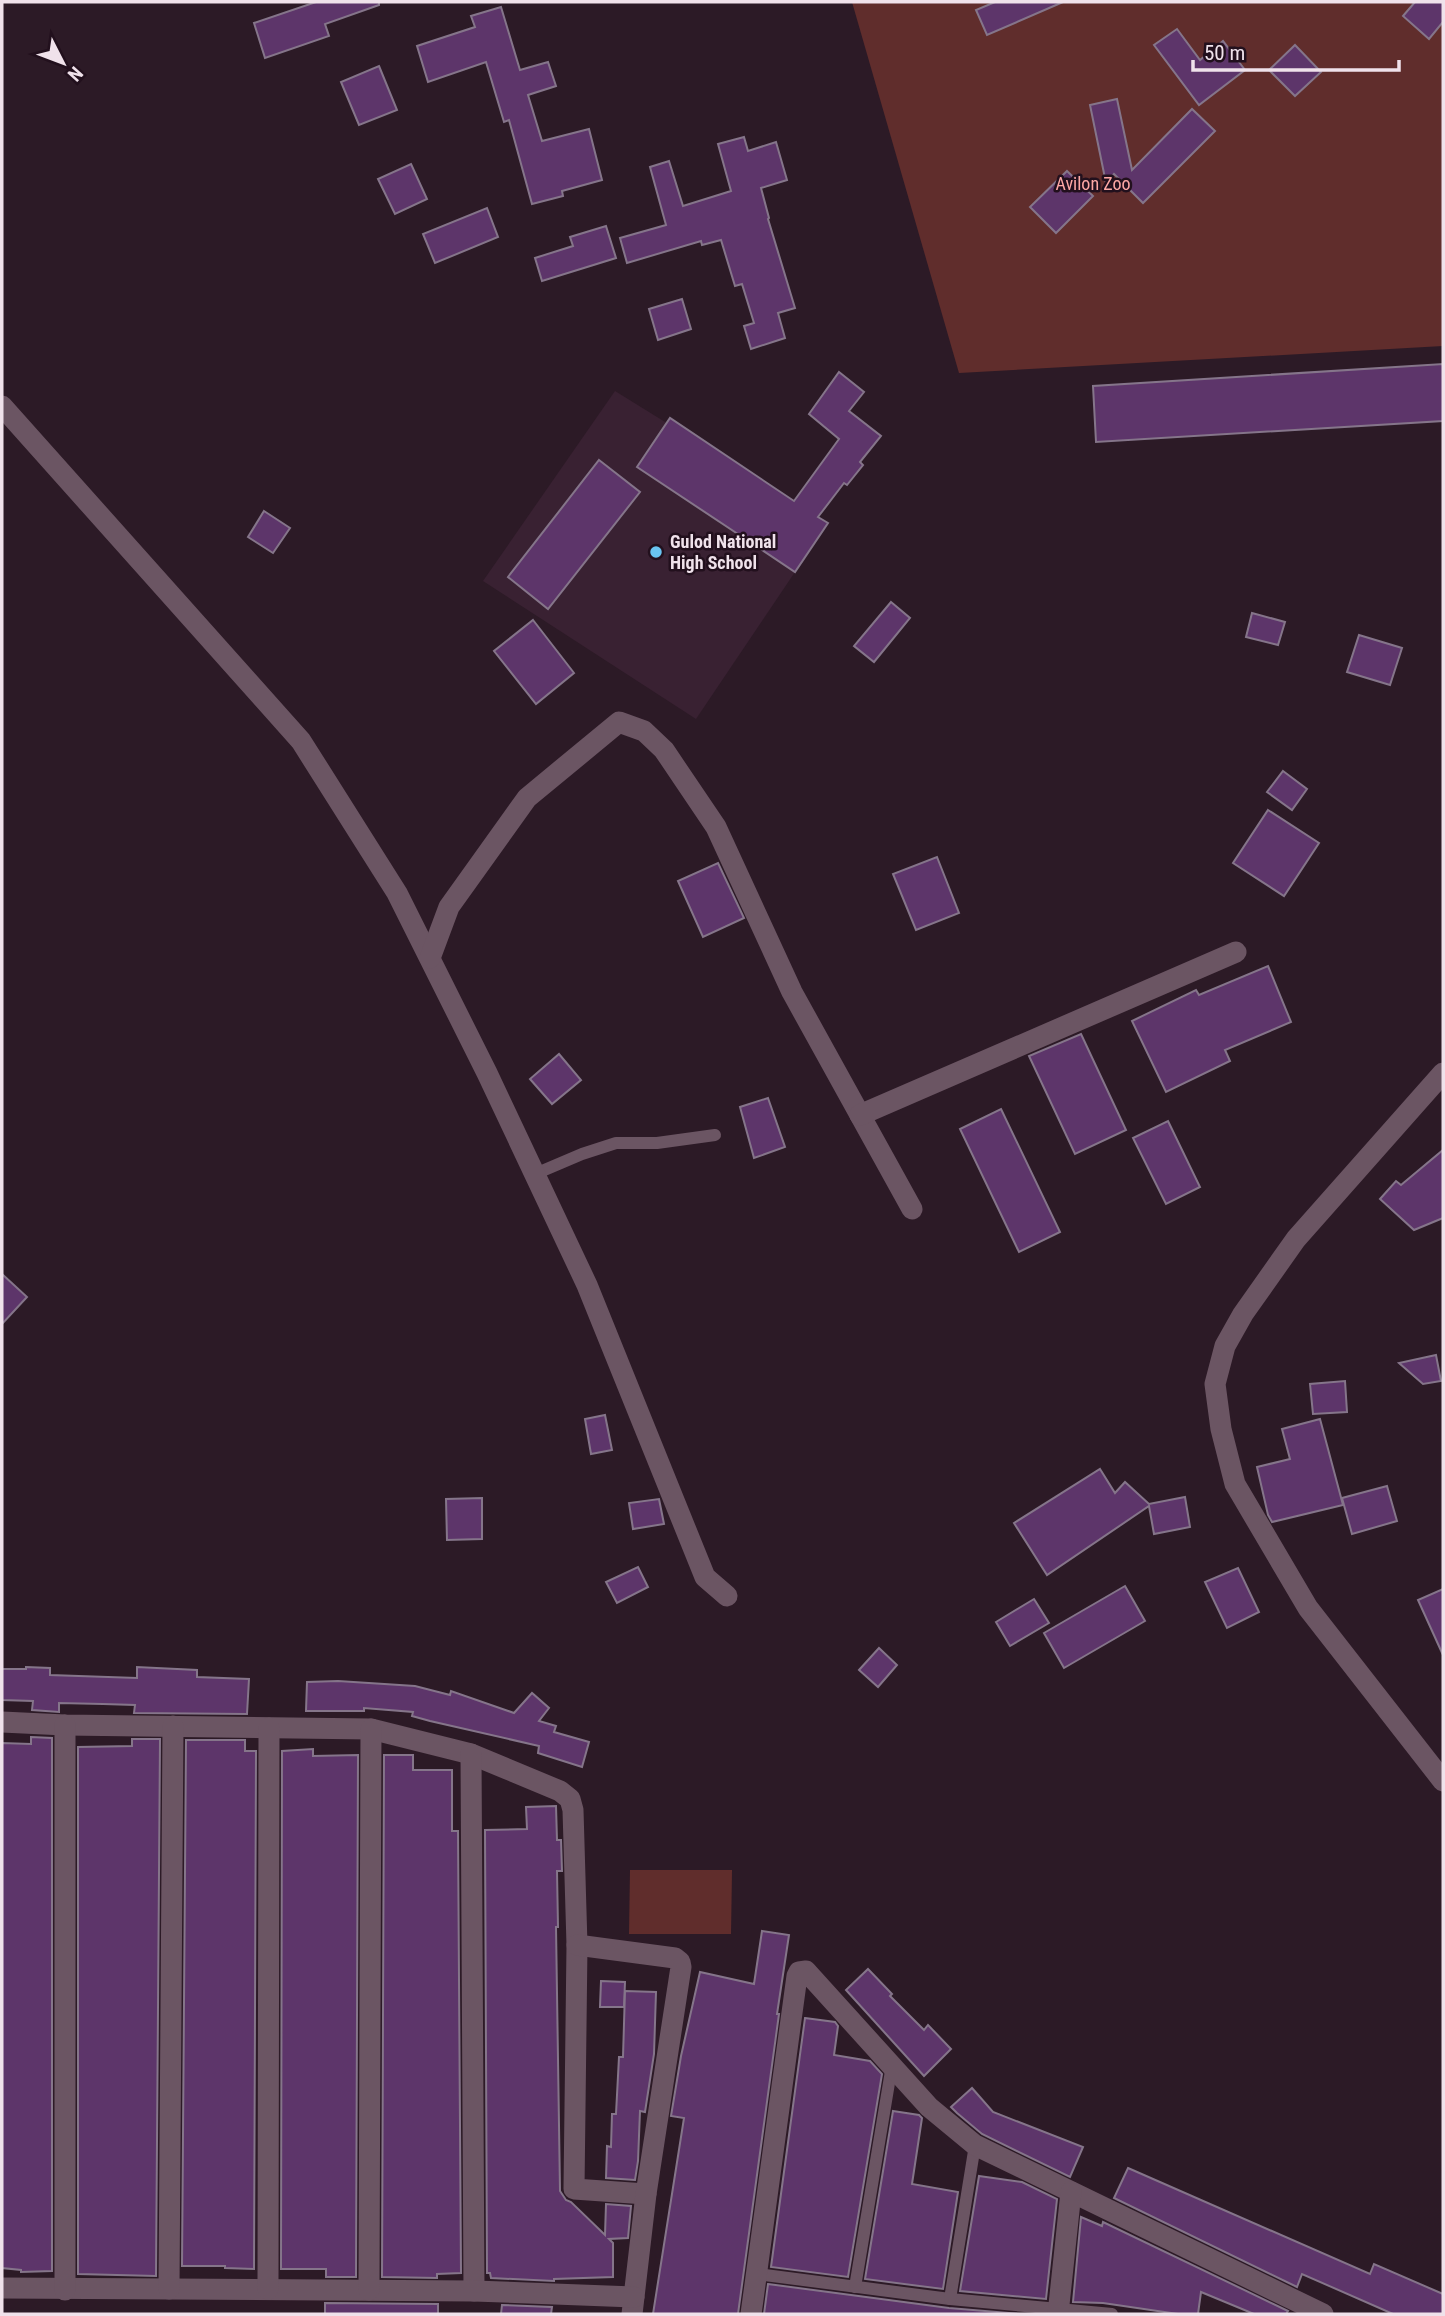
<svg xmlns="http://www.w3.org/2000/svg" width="1445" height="2316" font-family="'Roboto Condensed',sans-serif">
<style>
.built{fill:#392132}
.green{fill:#602d2c}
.building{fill:#5d356a;stroke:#85758a;stroke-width:2}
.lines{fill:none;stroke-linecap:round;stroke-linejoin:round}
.service{stroke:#6b5563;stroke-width:12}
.minor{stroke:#6b5563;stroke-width:21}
.tertiary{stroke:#6b5563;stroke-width:21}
.poi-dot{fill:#69c4f1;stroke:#22101d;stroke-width:2.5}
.labels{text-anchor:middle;stroke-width:5;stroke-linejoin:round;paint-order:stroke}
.park-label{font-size:18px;fill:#fea8a5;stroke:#22101d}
.poi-label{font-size:18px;font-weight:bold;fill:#f0e2eb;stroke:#22101d;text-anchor:start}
</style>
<rect width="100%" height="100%" fill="#2c1a26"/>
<polygon class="built" points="615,391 828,523 696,719 483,581"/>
<g class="green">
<polygon points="852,2 1443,2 1443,346 959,373"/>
<polygon points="630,1870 732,1870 731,1934 629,1934"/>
</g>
<g class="building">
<polygon points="316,2 379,2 379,5 325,24 329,36 265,58 254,23"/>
<polygon points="995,2 1063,2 987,35 976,10"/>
<polygon points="1415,2 1443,2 1443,22 1429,39 1403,16"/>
<polygon points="501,7 520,70 548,62 556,86 528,95 542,141 589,129 602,180 562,191 563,196 532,204 509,120 504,122 486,62 428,82 417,46 475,27 471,16"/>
<polygon points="1177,29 1200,60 1223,41 1245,70 1199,105 1154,45"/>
<polygon points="1295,45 1321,72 1295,96 1269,70"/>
<polygon points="379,66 397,110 359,125 341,82"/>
<polygon points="1117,99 1132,170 1192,109 1215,131 1143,203 1114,174 1106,183 1090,105"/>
<polygon points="744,137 748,151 776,142 787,180 761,188 769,218 768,219 795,308 778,313 785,338 751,349 744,326 754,323 742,284 735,286 721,240 702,245 701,241 627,263 620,238 666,225 650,167 669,161 683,206 731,191 718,144"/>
<polygon points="411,164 427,199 395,214 378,179"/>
<polygon points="1067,171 1093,196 1056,233 1030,207"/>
<polygon points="487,208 498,237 435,263 423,234"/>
<polygon points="606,226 616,258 542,281 535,258 573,246 570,237"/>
<polygon points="682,299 691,329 658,340 649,309"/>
<polygon points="1443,364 1443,421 1096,442 1093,386"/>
<polygon points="839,372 864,392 849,411 881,436 860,462 863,465 847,485 844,483 818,517 828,523 795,572 637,467 670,418 794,501 839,439 809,414"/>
<polygon points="599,460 640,492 548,609 508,577"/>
<polygon points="264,511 290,528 273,553 248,537"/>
<polygon points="891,602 910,618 874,662 854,646"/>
<polygon points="1252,613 1285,622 1278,645 1246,637"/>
<polygon points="533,620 574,673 536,704 494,651"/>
<polygon points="1359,635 1402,648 1390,685 1347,672"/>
<polygon points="1283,771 1307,789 1292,810 1267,792"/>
<polygon points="1268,810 1319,843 1284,896 1233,863"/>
<polygon points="937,857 959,913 916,930 893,874"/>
<polygon points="718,863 744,918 703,937 678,881"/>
<polygon points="1268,966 1291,1022 1225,1050 1230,1061 1166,1092 1132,1021 1196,990 1199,995"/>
<polygon points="1081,1034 1126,1130 1075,1154 1029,1056"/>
<polygon points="559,1054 581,1080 552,1104 530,1079"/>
<polygon points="768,1098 785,1147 754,1158 740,1107"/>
<polygon points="1001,1109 1060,1232 1019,1252 960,1129"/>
<polygon points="1168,1121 1200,1187 1166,1204 1133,1138"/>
<polygon points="1443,1150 1443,1218 1414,1230 1380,1199 1396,1181 1401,1185"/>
<polygon points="2,1274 27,1297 2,1324"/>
<polygon points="1436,1355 1441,1381 1423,1384 1399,1363"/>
<polygon points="1345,1381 1347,1412 1313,1414 1310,1384"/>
<polygon points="605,1415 612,1450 591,1454 585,1419"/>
<polygon points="1320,1419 1343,1505 1272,1522 1268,1515 1257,1467 1290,1459 1282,1429"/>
<polygon points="1100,1469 1115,1493 1125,1482 1149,1504 1185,1497 1190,1527 1154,1534 1149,1506 1047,1575 1014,1523"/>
<polygon points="1387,1486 1397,1521 1352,1534 1342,1498"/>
<polygon points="482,1498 482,1539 447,1540 446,1499"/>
<polygon points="659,1499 664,1524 633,1529 629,1503"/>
<polygon points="638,1567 648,1587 617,1603 606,1582"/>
<polygon points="1238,1568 1259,1612 1227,1628 1205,1582"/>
<polygon points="1125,1586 1145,1621 1064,1668 1044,1633"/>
<polygon points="1443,1589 1443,1655 1418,1600"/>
<polygon points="1034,1599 1049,1623 1010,1646 996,1622"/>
<polygon points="879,1648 897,1665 878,1687 859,1670"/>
<polygon points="26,1667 50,1668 50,1675 137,1678 137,1667 197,1670 197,1677 249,1679 247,1714 134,1713 135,1705 103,1704 59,1703 59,1712 32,1710 33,1701 2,1700 2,1669 26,1669"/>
<polygon points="338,1681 415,1686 450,1695 451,1691 514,1713 532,1693 549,1708 539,1721 556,1726 554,1732 589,1742 582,1767 538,1753 539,1746 430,1721 412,1716 413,1712 364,1708 364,1711 306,1711 307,1682"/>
<polygon points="31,1737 52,1738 52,2271 21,2272 21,2270 2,2268 2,1743 31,1744"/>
<polygon points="132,1739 160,1739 156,2276 78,2274 78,1747 132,1746"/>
<polygon points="186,1740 245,1740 245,1751 256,1751 254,2269 225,2268 225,2266 182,2266"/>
<polygon points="313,1749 313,1756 358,1755 356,2277 326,2277 326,2269 281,2269 282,1751"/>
<polygon points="384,1755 413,1755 413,1770 452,1770 452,1831 458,1831 461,2273 437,2274 437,2278 382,2277"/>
<polygon points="556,1806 557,1840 561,1840 562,1871 557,1871 558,1927 556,1927 560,2191 566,2200 571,2202 605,2235 606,2204 631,2206 628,2238 609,2239 613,2243 613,2277 554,2279 554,2281 491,2278 490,2273 487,2273 485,1830 527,1829 526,1807"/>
<polygon points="762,1931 789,1935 777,2014 779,2014 738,2314 653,2314 684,2118 671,2116 681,2056 700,1972 754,1984"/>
<polygon points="868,1969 892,1994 890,1996 924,2030 928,2025 951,2049 924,2076 846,1990"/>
<polygon points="601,1981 625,1982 624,2007 600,2007"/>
<polygon points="625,1991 656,1992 654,2054 645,2112 640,2111 638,2161 635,2180 606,2178 607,2146 611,2147 612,2114 616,2114 619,2057 623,2057"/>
<polygon points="805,2018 835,2022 838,2026 834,2055 870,2061 882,2074 848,2277 771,2267"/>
<polygon points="972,2088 993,2112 1083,2147 1070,2177 982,2134 957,2113 951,2107"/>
<polygon points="893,2111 919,2115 922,2118 912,2184 958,2192 943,2289 865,2279"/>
<polygon points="1128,2168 1370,2274 1374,2264 1443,2294 1443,2314 1393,2314 1302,2274 1297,2287 1114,2198"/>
<polygon points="979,2176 1022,2182 1057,2199 1046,2299 960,2291"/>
<polygon points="1081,2217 1102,2226 1103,2222 1288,2311 1286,2314 1254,2314 1201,2292 1198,2314 1178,2314 1103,2303 1073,2302"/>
<polygon points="768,2284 949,2308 1020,2314 764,2314"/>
<polygon points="325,2303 438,2304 438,2314 325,2314"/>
<polygon points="502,2305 552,2307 551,2314 501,2314"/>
</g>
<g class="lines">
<g class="service">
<polyline points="535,1174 582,1154 616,1143 657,1143 715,1135"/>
<polyline points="757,2274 950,2299 1112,2314"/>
<polyline points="855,2287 892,2065"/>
<polyline points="950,2299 975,2145"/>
</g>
<g class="minor">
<polyline points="2,406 301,741 397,893 487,1073 587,1285 705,1577 727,1596"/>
<polyline points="430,958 449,907 527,798 619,722 644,731 664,750 716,827 792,992 912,1209"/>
<polyline points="860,1115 1236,952"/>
<polyline points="2,1722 65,1725 371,1729 471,1754 560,1791 570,1799 573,1810 577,1945 574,2189 646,2194"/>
<polyline points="471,1754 474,2291"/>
<polyline points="577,1945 675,1958 680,1962 681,1967 646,2194 632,2314"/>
<polyline points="2,2288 474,2291 634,2297"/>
<polyline points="169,2289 173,1726"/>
<polyline points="268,2289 269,1728"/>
<polyline points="65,2290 65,1725"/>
<polyline points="369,2290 371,1729"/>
<polyline points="751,2314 797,1976 799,1972 806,1971 929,2107 975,2145 1323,2314"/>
<polyline points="1058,2314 1071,2192"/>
</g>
<polyline class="tertiary" points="1443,1073 1296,1239 1243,1314 1225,1346 1215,1384 1221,1429 1235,1484 1308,1608 1443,1781"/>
</g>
<circle class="poi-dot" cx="656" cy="552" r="7"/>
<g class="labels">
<g class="park-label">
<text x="1093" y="190">Avilon Zoo</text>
</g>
<g class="poi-label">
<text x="670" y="548">Gulod National<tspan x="670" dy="21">High School</tspan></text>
</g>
</g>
<rect width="1445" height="2316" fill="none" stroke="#f0e2eb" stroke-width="7"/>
<g transform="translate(63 63) rotate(132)" stroke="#22101d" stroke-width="5" paint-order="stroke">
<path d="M0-5L12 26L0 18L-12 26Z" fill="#f0e2eb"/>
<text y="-10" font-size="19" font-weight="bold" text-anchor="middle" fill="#f0e2eb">N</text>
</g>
<path d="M1193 60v10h206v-10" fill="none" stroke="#f0e2eb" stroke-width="3.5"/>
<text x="1204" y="60" font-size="21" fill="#f0e2eb" stroke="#22101d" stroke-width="5" paint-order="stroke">50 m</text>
</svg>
